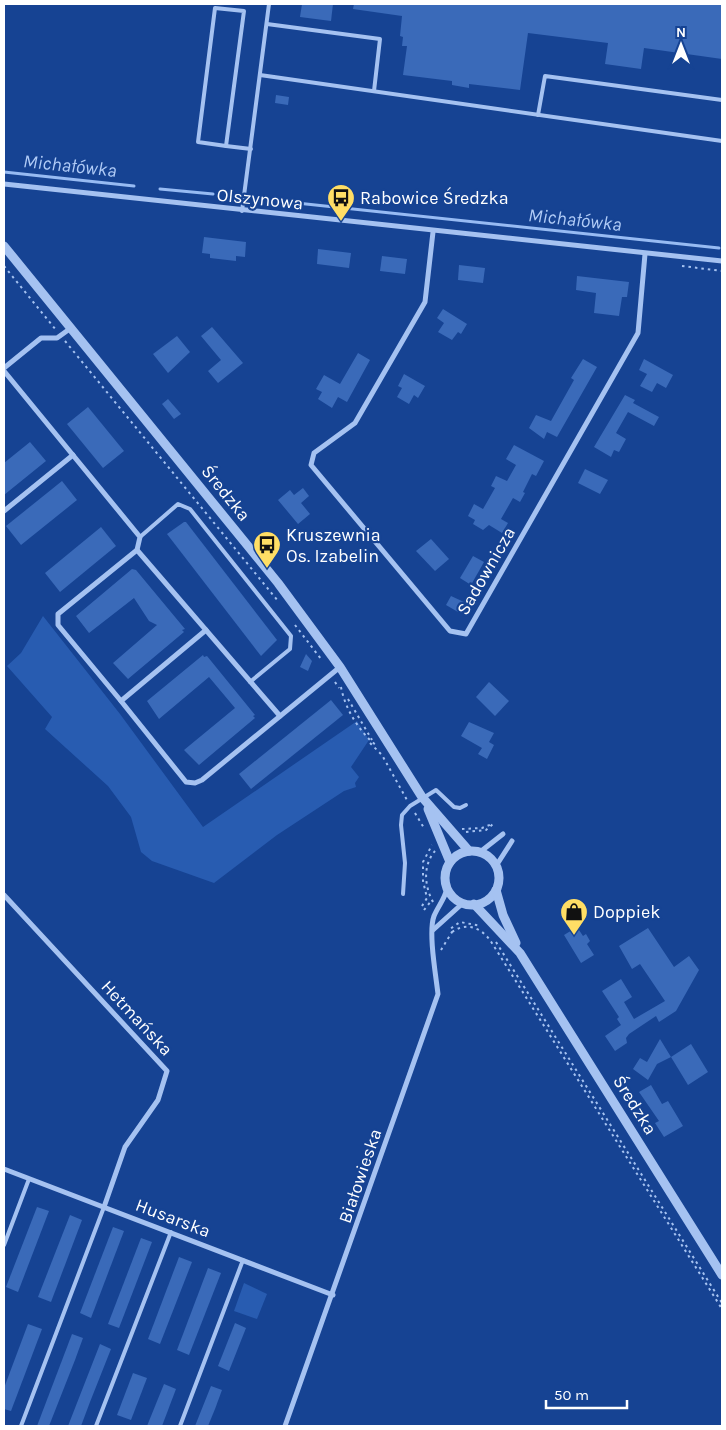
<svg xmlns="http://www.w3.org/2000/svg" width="726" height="1430" font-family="Karla,sans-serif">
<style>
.green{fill:#285cb1}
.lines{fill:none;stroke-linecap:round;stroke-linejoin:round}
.stream{stroke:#97bbf3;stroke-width:3}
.building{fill:#3a6ab9}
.path{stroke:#a5c2f1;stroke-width:2;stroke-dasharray:2.5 4;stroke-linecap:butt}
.service{stroke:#a5c2f1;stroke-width:4}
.minor{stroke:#a5c2f1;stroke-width:5}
.tertiary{stroke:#a5c2f1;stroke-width:9}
.labels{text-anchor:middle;stroke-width:4.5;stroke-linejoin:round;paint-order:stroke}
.poi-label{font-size:18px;fill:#fff;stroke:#164393;text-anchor:start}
.street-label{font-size:18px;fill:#fff;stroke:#164393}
.water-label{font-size:19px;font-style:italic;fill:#b1ccf7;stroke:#164393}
</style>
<rect width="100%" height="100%" fill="#164393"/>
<g class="green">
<polygon points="43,616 120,714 203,827 357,721 369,740 351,767 359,777 355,783 356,787 344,791 277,835 214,883 152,861 141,852 131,817 108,786 45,729 52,717 7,666 21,653"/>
<polygon points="244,1283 267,1294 257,1319 234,1311"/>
</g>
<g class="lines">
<g class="stream">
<polyline points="4,172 134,186"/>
<polyline points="160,189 213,194"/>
<polyline points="278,201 719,248"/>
</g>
</g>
<g class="building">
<polygon points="302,4 333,4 331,21 300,17"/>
<polygon points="354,4 722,4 722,59 644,48 641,69 605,64 608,43 528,33 520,90 469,84 469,88 452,85 452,81 403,75 407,46 402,46 403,37 400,36 402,16 353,9"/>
<polygon points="276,95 289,97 288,105 275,103"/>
<polygon points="204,237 246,242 245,257 236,256 236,261 210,258 210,254 202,253"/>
<polygon points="318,249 351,253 349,268 317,264"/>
<polygon points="382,256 407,259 405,274 380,271"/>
<polygon points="459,265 485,268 483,283 458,280"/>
<polygon points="577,276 629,282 627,297 622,297 619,316 594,313 596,293 576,290"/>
<polygon points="443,309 467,324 461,334 458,332 452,340 438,332 444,323 437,318"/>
<polygon points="212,327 243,363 218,383 208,371 221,360 201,336"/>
<polygon points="177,336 190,352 168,373 153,354"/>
<polygon points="358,353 370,360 347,402 338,397 332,408 318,399 322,392 316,389 324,375 340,384"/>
<polygon points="583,359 597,367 557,437 547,432 544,439 529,428 536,415 551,421 574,380 571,378"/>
<polygon points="644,359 673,375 666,388 657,383 652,392 640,386 647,374 639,370"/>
<polygon points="404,374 425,386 418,398 414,395 409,404 397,397 402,388 398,386"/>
<polygon points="625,395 635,400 633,403 659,417 654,426 628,412 616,433 626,439 619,452 614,450 611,457 594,447"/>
<polygon points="168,399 181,414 174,419 162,404"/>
<polygon points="88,407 124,451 103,468 67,424"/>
<polygon points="30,442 46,461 4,495 4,463"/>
<polygon points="514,445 544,461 536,476 532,474 523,492 525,493 520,502 513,498 501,519 508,523 502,533 489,525 483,530 473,524 475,520 468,516 474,504 483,509 495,488 491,486 496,476 507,481 516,465 506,459"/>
<polygon points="585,469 608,480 600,494 578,483"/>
<polygon points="62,481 77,500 21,545 6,526"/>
<polygon points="303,488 309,496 301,503 310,514 298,524 278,500 290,490 294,495"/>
<polygon points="184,522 186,522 277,640 261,656 167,534"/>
<polygon points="101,527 116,546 60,592 45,573"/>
<polygon points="431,539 449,559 435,571 416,551"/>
<polygon points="473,556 484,562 471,585 460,578"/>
<polygon points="132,569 136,570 185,629 182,630 184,632 128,679 113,663 157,625 149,621 134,598 89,633 76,616"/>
<polygon points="451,596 464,602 458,612 446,605"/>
<polygon points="306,654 312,661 308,671 300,667"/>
<polygon points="203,655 204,657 207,656 255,715 253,716 255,718 199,765 184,750 235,708 209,677 159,719 147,701"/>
<polygon points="489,682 509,701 495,716 476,697"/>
<polygon points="331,700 343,715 251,789 239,774"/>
<polygon points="469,722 494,733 489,742 494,745 487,759 478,754 482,748 461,736"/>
<polygon points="577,927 583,936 586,934 590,941 587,944 594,955 581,963 564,935"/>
<polygon points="648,928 674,967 689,956 699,970 676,1011 659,1022 656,1016 629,1034 626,1038 627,1043 615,1051 605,1036 621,1025 617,1019 619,1017 602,991 621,979 632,997 624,1002 634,1019 665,1001 640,964 632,969 619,946"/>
<polygon points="660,1039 671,1057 657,1064 648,1080 633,1069 640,1058 647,1062"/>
<polygon points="691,1044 708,1072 688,1085 671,1057"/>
<polygon points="651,1085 662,1104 668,1101 683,1126 664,1137 655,1123 659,1121 639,1092"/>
<polygon points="37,1207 49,1211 18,1292 6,1287"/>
<polygon points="70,1215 82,1220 51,1302 38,1297"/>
<polygon points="113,1227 124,1231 91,1318 80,1313"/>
<polygon points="141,1238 152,1242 119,1328 108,1324"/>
<polygon points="179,1257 192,1262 160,1344 148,1339"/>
<polygon points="208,1268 221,1273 189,1355 177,1350"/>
<polygon points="235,1323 246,1328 229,1371 218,1366"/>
<polygon points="28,1324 42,1329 11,1411 4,1409 4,1388"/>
<polygon points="72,1334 83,1338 75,1360 49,1426 37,1426"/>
<polygon points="100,1344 111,1349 90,1402 81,1426 68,1426"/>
<polygon points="133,1373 147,1378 131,1420 117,1415"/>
<polygon points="164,1384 176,1389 162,1426 147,1426"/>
<polygon points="211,1386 222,1390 215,1409 208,1426 195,1426"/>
</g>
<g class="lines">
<g class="path">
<polyline points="4,266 56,330"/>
<polyline points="682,266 722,271"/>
<polyline points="65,341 278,601"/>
<polyline points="295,625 321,659"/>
<polyline points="335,682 339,688"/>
<path d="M341,687C345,709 360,733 377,746"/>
<polyline points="348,699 372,740"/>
<polyline points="370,743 382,755 407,800"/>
<polyline points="415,813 424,828"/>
<polyline points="462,829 482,828 492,824"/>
<polyline points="466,832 486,830 493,824"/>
<path d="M433,902C424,885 423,865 435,851"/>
<polyline points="422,906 427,898 423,881 423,862 432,845"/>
<polyline points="424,910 432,900"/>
<path d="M452,932C466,922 480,927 490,940L722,1309"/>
<polyline points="496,942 722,1303"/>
<polyline points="441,950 452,932 450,929 460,922 481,926"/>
</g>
<g class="service">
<polygon points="215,8 244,11 226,146 198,142"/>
<polyline points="267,24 380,39 374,91"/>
<polyline points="260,75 722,141"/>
<polyline points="538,115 545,76 722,100"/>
<polyline points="226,146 251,149"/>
<polyline points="242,211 269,4"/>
<polyline points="140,537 178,504 190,509 291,636 290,649 250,682"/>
<polyline points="403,894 405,863 401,825 402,815 410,806 436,790 454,807 460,808 466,805"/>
<polyline points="4,1245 29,1179"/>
<polyline points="21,1426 104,1207"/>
<polyline points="96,1426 171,1232"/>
<polyline points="180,1426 243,1260"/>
</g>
<g class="minor">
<polyline points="4,184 722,261"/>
<polyline points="433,232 425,302 355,423 314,453 311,465 450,631 466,634 638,333 645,254"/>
<polyline points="4,368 41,338 57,338 71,328"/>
<polyline points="4,371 140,537 137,550 58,614 58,625 121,701"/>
<polyline points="4,511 73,455"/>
<polyline points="137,550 280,716"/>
<polyline points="206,630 121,701 186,782 195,783 202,780 340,667"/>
<polyline points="480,852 503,834"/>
<polyline points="496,866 512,841"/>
<polyline points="4,895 167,1071 158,1100 125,1147 104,1207"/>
<polyline points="433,930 463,903"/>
<polyline points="4,1169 333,1295"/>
<path d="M285,1426L438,994C436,976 428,932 434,916C438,906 445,899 447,888"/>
</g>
<g class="tertiary">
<polyline points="4,246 278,583 340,667 422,797 469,851"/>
<polyline points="428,809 450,862"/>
<circle cx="472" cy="878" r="27"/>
<polyline points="496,890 503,915 516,943"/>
<polyline points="474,904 520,953 722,1275"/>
</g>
</g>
<defs>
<symbol id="bus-pin" viewBox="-11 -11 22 30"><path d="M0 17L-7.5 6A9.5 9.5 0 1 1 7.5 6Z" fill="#ffde65" stroke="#164393"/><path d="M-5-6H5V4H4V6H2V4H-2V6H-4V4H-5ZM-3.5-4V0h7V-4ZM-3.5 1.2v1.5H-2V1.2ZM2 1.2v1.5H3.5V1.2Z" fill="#111"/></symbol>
<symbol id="shop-pin" viewBox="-11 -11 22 30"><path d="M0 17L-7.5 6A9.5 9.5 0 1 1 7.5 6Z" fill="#ffde65" stroke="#164393"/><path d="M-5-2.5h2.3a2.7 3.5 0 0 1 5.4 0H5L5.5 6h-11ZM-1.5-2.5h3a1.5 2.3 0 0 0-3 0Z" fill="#111"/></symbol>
</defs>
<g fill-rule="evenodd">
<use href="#bus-pin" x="325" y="182" width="32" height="43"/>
<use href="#bus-pin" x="251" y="529" width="32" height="43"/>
<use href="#shop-pin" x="558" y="896" width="32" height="43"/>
</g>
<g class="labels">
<g class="poi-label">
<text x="360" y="204">Rabowice Średzka</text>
<text x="286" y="541">Kruszewnia<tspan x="286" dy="21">Os. Izabelin</tspan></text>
<text x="593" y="918">Doppiek</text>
</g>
<g class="street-label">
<text transform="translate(260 199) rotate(6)" y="6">Olszynowa</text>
<text transform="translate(226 493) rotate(51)" y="6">Średzka</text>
<text transform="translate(486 571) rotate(-60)" y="6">Sadownicza</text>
<text transform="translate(137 1018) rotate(47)" y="6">Hetmańska</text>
<text transform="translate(635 1105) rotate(58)" y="6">Średzka</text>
<text transform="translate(360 1176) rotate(-71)" y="6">Białowieska</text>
<text transform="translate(173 1218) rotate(21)" y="6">Husarska</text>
</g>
<g class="water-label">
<text transform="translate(70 165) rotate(6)" y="7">Michałówka</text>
<text transform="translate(575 219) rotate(6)" y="7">Michałówka</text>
</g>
</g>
<rect width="726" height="1430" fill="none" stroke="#ffffff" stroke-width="10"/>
<g transform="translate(681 45)" stroke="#164393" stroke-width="4" paint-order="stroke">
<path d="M0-4L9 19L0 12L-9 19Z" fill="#ffffff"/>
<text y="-8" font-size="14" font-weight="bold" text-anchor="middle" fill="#ffffff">N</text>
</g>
<path d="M546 1400v8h81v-8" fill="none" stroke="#ffffff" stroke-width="2.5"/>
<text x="554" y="1400" font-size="15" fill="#ffffff" stroke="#164393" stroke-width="4" paint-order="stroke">50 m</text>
</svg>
